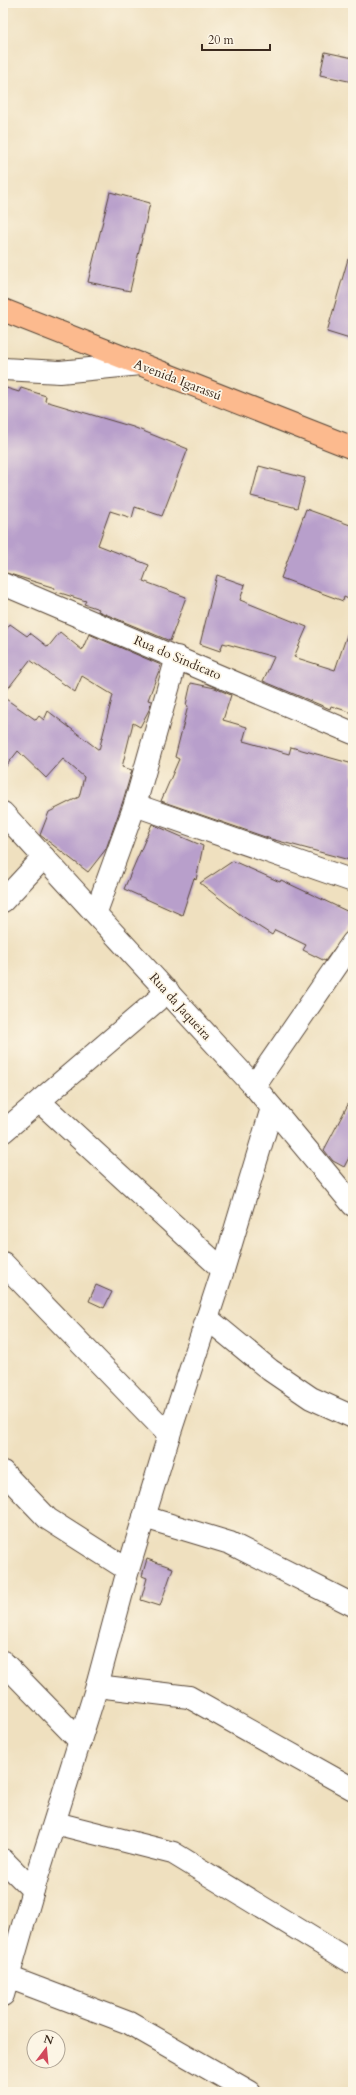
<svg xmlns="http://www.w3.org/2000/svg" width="356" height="2095" font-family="Cardo,serif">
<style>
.building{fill:#b89fcb}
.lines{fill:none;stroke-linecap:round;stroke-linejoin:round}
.minor-casing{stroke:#564536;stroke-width:24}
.major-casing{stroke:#564536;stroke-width:24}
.minor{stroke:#fff;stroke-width:22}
.major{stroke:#fcba8e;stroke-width:22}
.labels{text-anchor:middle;stroke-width:3.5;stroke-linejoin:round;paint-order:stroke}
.street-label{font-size:13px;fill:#3b2a1e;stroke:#fcf5e5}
</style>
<rect width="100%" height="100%" fill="#fcf5e5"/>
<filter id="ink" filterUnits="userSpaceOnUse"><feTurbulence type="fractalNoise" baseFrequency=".025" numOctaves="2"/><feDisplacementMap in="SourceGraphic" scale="8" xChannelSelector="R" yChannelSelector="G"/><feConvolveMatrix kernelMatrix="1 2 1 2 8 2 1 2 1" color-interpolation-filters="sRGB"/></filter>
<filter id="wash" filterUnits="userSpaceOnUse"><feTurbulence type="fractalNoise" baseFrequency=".012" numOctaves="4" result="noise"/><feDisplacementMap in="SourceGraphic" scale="16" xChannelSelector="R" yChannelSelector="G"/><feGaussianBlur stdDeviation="0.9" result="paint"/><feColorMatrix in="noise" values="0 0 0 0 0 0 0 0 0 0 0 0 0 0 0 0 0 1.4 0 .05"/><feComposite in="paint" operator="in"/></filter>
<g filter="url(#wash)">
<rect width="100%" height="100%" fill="#efe0bf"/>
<g id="blocks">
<g class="building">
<polygon points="325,52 353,58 353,82 320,75"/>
<polygon points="110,192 150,203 130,291 88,282"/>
<polygon points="348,259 353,260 353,340 327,332"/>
<polygon points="3,387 19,392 21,388 46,396 45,401 133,427 188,449 162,516 135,507 132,518 110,511 98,545 149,565 143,581 186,597 170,641 98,611 99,609 84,604 86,601 54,591 55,588 3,572"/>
<polygon points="259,466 305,478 297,508 251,496"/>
<polygon points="306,509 353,526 353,601 344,597 343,601 281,578"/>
<polygon points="217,575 245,585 240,600 307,627 294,657 335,670 350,626 353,626 353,713 331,706 330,709 263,681 274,657 223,643 220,651 200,644"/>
<polygon points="10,624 27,636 30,633 48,647 60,632 82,650 89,634 161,665 148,700 151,701 150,708 140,727 133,723 122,767 132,770 123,801 106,849 88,872 40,835 49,812 79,797 84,777 63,759 46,778 18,751 3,770 3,697 36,720 39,716 44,720 48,711 99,750 113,695 82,676 75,692 30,660 3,695 3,634"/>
<polygon points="191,683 215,688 231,695 223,720 247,727 243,741 289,754 291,747 353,764 353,861 271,839 161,801 179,759 175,757 188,706 186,705"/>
<polygon points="152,824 203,846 196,880 194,878 182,915 124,889"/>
<polygon points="233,861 280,882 281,880 353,914 353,919 347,932 325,961 303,950 306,945 275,930 272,935 242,916 200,883"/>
<polygon points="353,1095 353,1150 344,1167 333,1161 324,1150"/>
<polygon points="96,1285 112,1292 104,1308 89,1301"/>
<polygon points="147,1559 173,1568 160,1606 141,1600 147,1578 142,1576"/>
</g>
</g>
</g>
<g filter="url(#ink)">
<use href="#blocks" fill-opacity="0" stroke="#564536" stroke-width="1"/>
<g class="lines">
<defs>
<g id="minor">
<polyline points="3,369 60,372 140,364"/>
<polyline points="3,584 353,733"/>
<polyline points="135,805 353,881"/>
<polyline points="3,813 254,1086 353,1205"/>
<polyline points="3,901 44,857"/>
<polyline points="96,912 135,805 177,657"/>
<polyline points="254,1086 353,942"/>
<polyline points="40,1102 223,1270"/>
<polyline points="3,1132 168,991"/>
<polyline points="3,1263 169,1435"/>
<polyline points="207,1318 270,1370 311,1398 353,1417"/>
<polyline points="3,1472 48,1519 128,1570"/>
<polyline points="144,1517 230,1543 353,1605"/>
<polyline points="3,1662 80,1741"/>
<polyline points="97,1686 189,1697 353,1789"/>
<polyline points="55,1823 173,1853 353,1963"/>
<polyline points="3,1860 33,1890"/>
<polyline points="8,1977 129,2023 250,2092"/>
<polyline points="3,1995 33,1890 97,1686 128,1570 169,1435 223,1270 272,1108"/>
</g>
<polyline id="major" points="3,310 353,448"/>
</defs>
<use href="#minor" class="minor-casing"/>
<use href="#major" class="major-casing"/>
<use href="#minor" class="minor"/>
<use href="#major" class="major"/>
</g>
</g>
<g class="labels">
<g class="street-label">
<text transform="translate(178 379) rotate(21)" y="5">Avenida Igarassú</text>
<text transform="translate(178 657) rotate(23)" y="5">Rua do Sindicato</text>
<text transform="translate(181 1006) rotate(48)" y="5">Rua da Jaqueira</text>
</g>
</g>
<rect width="356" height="2095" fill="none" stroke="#fcf5e5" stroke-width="16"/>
<g transform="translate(46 2049) rotate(16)"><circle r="19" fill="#fcf5e5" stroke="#afa495"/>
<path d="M0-3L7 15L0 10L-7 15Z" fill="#d1495b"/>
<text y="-6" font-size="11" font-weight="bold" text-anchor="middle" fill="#3b2a1e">N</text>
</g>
<path d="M202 44v6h68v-6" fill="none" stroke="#3b2a1e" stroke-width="2"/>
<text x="208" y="44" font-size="12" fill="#3b2a1e" stroke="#fcf5e5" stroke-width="3" paint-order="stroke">20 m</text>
</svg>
